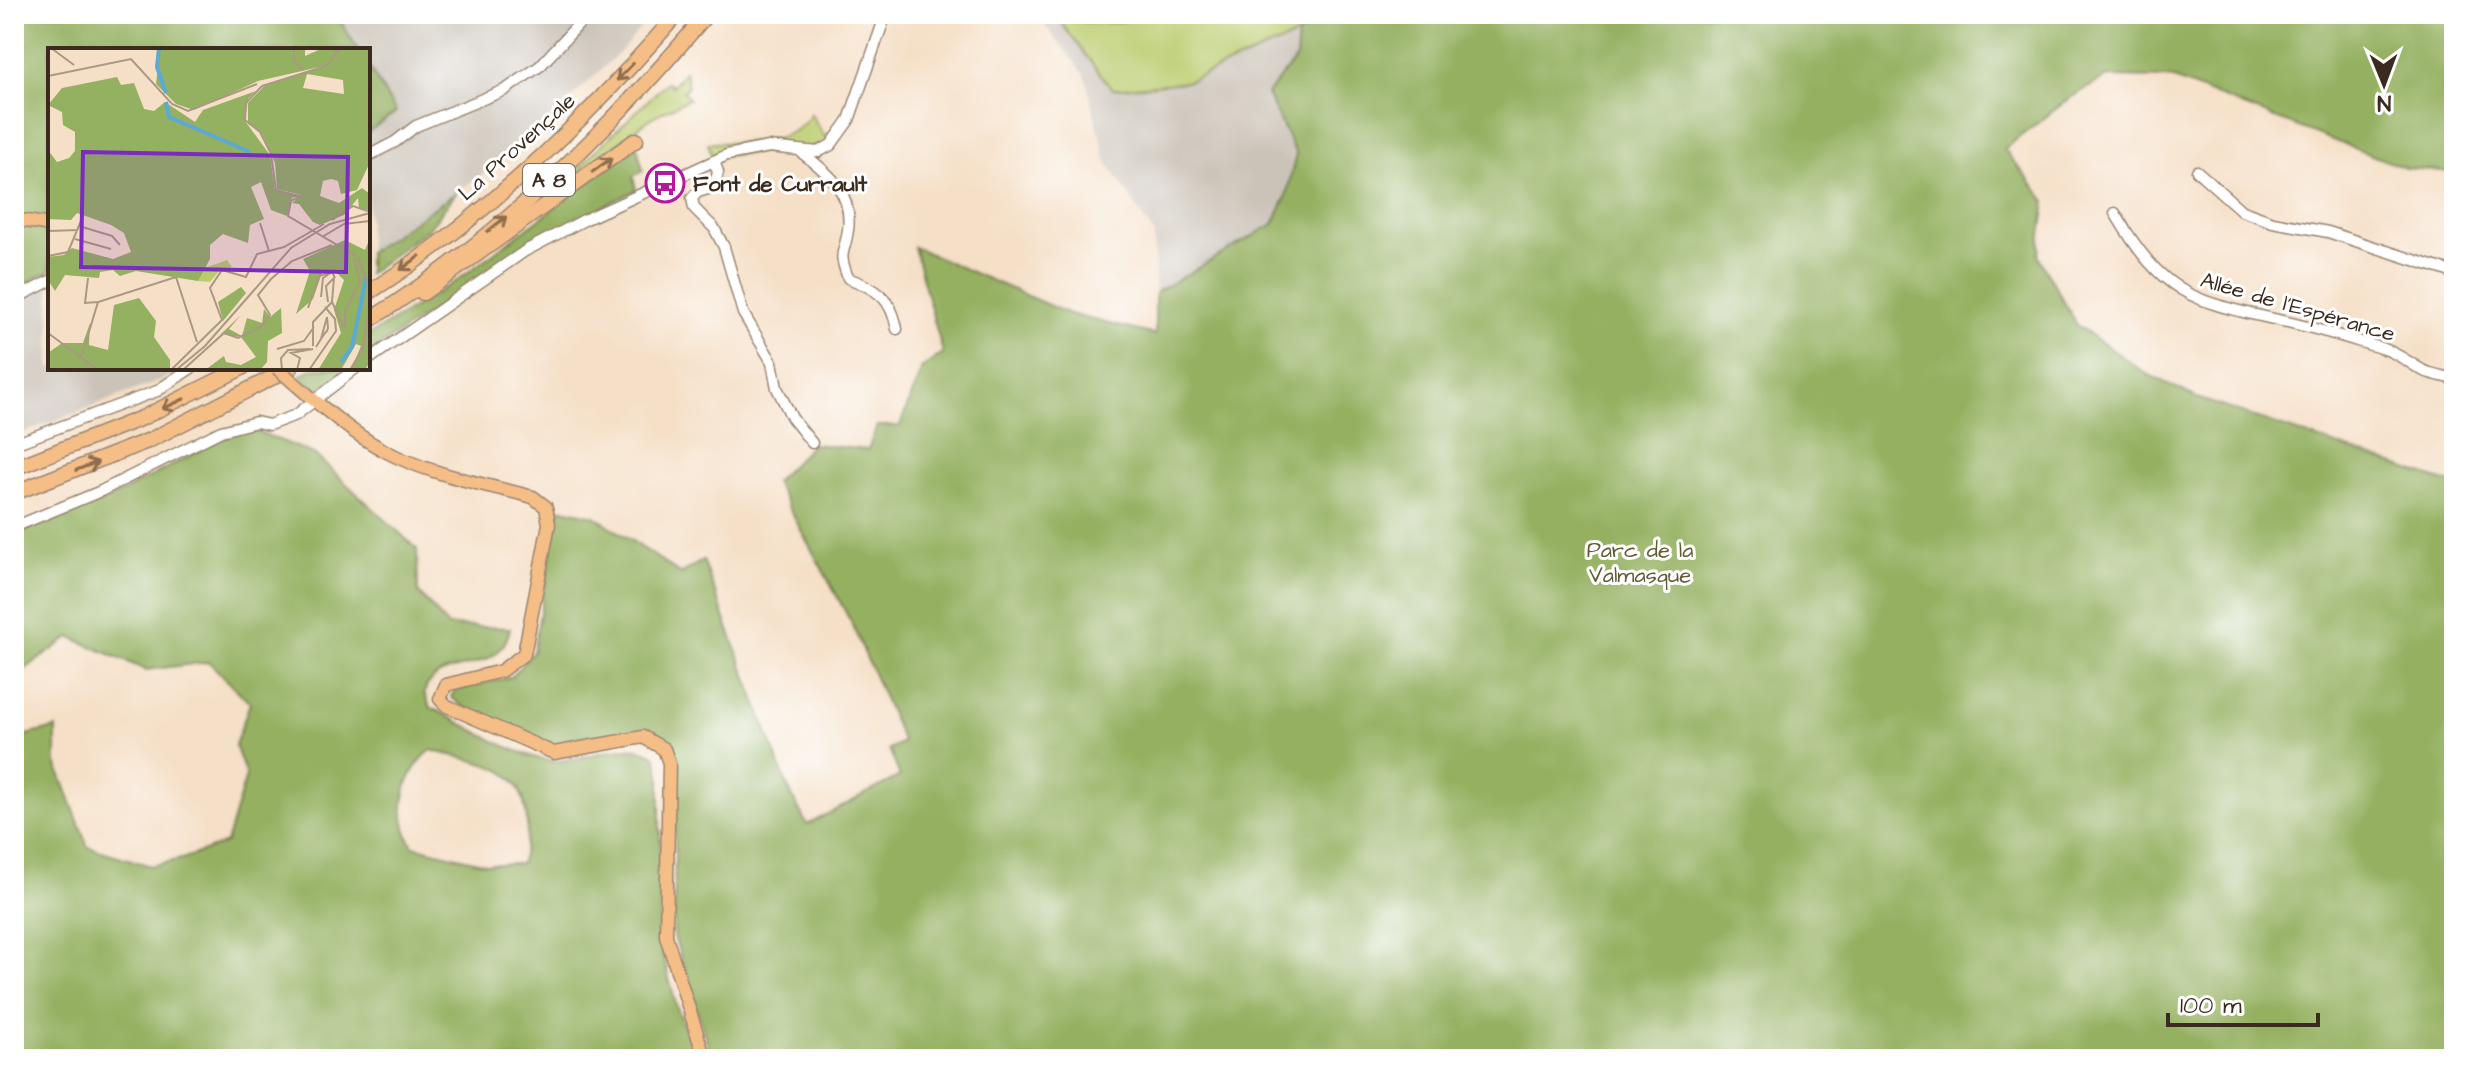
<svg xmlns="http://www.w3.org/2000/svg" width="2468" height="1073" font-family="'Architects Daughter',sans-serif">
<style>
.industrial{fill:#cbc3b8}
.green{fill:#bbcc6e;stroke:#7b7b46;stroke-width:2}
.forest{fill:#94b061;stroke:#686d40;stroke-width:2;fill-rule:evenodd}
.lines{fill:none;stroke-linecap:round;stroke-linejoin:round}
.minor-casing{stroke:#988472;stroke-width:13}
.major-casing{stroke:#988472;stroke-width:15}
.highway-casing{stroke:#988472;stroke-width:17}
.minor{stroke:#fff;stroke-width:10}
.major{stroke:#f6be87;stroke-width:12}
.highway{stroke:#f6be87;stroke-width:14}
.major-bridge-casing{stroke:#988472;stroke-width:15;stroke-linecap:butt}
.major-bridge{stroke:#f6be87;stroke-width:12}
.oneway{stroke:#8f6d4d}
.labels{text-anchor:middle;stroke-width:6;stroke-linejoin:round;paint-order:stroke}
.shield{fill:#fff;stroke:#766a62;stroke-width:2}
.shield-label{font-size:20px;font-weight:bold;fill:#3b2a1e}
.street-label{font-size:22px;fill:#3b2a1e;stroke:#fff}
.poi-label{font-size:22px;font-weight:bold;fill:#3b2a1e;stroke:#fff;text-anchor:start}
.park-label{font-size:22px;fill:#615b36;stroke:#fff}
.inset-river{fill:none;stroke:#5ca9d5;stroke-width:4}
.inset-road{fill:none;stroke:#ab9783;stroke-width:2}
.view{fill:#7b2cbf;fill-opacity:0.15;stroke:#7b2cbf;stroke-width:4}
.inset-edge{fill:none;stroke:#3b2a1e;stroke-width:4}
</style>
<rect width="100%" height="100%" fill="#fff"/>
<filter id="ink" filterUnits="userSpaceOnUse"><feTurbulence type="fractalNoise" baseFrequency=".0125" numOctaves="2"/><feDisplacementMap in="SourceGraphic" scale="16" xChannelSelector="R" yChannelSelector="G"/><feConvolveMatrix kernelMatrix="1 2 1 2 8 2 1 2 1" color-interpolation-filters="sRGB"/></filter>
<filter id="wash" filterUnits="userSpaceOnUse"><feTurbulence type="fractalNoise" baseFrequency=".006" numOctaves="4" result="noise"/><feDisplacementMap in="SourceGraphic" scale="32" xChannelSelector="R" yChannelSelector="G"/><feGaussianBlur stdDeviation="1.8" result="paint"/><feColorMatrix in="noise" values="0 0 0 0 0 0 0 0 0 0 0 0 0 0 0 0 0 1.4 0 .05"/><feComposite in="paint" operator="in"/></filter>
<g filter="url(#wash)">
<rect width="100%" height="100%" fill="#f5dfc6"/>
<g class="industrial">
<polygon points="336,14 652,14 620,52 510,155 368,253 368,132 396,111 368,66 368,50 358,50"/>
<polygon points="1036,14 1327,14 1298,35 1296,58 1268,94 1296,154 1286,197 1273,224 1155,293 1154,234 1106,160 1085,75"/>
<polygon points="50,271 50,368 182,368 162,380 14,436 14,288"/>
</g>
<g class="green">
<path d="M1144,14H1327L1298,35L1186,82L1112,89L1059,20C1087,22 1118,28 1144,14Z"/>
<polygon points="685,71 688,86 683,91 689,99 654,116 558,187 667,82 672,86"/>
<path d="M811,114L824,136L838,128L845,117L841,127L824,146L712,157L708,143C741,142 792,147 811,114Z"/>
</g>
<g class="forest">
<polygon points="14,14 336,14 358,50 50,50 50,271 14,288"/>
<path d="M1327,14H2454V172L2405,168L2171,78L2107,77L2070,98L2004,149L2046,201L2038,256L2077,325L2145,373L2197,398L2454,485V1059H712L674,936L676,759C667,703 590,749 555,745C528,741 488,717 462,706L451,697L454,691L511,677L533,652L559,508L595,516L681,574L703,560L788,788L807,825L900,776L889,749L903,742L851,622L775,482L813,444L868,450L877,426H900L922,368L943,353L914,247L1069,314L1155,335V293L1273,224L1286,197L1296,154L1267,94L1296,58L1298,35Z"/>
<polygon points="368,66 396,112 368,132"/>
<polygon points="637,146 643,171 633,176 636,190 537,240 368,354 368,336 456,281"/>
<polygon points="457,192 429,228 368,274 368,253"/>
<polygon points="313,368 349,368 317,391 300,376"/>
<path d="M249,428L314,454L417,549L418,592L448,626L510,628C500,681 435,653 424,693L430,707C463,723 519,759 554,761C586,762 629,736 656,756L660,774V944L676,1005L697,1059H14V738L56,728V763L88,847L151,866L182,859L226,843L246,776L235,745L250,703L209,662L146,670L70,637L14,677V539L24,530L111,498L223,438ZM431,750C452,756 478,760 498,769C532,785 531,835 520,864H486L413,846C394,815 403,773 431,750Z"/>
</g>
</g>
<g filter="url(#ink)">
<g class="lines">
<defs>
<g id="minor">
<polyline points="1077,14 1113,14"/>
<path d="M802,153C829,173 853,193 848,230C845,255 837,249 848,278C877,289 891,297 897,329"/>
<polyline points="368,156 395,142 416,126 505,90 540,66 588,14"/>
<polyline points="714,161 718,172 714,187 698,192 692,198 694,208 714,228 724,247 743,313 772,362 777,388 792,418 812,443"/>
<polyline points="2197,171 2242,211 2273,222 2328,232 2454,273"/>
<path d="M2115,213C2166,300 2196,301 2287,322C2319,329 2350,339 2381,348C2397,352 2410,364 2424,371C2434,375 2444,376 2454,379"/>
<polyline points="14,299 50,281"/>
<polyline points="368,360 525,251 584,220 727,155 769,147 818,152 831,145 849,120 886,14"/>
<polyline points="14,444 157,391 191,368"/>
<polyline points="14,527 101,491 221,431 256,422 269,425 296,415 356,368"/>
</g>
<g id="major">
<polyline points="14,219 50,225"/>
<path d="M308,395C334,417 363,441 395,456C438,476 487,485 533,497L546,507L549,524L524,654L501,671L446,685L440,699L447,706L554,753L643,737L664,749L669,763L666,936L705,1059"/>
</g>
<g id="highway">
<path d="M368,293C485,219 587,119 677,14"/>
<polyline points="423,293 636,140"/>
<path d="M368,321C498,240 609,130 707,14"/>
<polyline points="14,468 142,418 242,368"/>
<polyline points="14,493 150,440 291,368"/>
</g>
</defs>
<use href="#minor" class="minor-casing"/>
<use href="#major" class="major-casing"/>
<use href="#highway" class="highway-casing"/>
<use href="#minor" class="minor"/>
<use href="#major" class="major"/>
<use href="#highway" class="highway"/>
<defs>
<polyline id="major-bridge" points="277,368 308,395"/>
</defs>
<use href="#major-bridge" class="major-bridge-casing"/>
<use href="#major-bridge" class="major-bridge"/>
</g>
<defs><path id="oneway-shaft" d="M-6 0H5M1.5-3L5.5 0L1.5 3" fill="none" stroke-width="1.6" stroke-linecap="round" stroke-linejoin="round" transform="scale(2)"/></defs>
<g class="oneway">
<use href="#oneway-shaft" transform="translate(625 72) rotate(134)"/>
<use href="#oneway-shaft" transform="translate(602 165) rotate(-36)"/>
<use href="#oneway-shaft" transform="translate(497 224) rotate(-39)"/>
<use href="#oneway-shaft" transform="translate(410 263) rotate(144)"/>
<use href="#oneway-shaft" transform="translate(173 404) rotate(155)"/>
<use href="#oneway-shaft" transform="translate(87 466) rotate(-21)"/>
</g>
</g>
<defs>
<symbol id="bus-ring" viewBox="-11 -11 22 22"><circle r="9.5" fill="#fff" stroke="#b5179e" stroke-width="1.5"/><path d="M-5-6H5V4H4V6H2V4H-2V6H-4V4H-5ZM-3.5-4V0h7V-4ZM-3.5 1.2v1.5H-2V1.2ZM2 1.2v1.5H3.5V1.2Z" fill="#b5179e"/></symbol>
</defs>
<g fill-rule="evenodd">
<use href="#bus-ring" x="643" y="161" width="44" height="44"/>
</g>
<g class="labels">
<rect class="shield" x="523" y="164" width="52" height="32" rx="6"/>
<g class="shield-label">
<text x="549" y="187">A 8</text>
</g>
<g class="street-label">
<text transform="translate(516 146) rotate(-42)" y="8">La Provençale</text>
<text transform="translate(2298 306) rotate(16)" y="8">Allée de l'Espérance</text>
</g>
<g class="poi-label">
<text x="693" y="191">Font de Currault</text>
</g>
<g class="park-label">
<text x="1640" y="557">Parc de la<tspan x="1640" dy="25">Valmasque</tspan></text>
</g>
</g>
<g transform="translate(48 48)">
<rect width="322" height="322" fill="#f5dfc6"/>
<path d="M179,212L184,219L172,222L162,234L150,233L154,221Z" fill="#bbcc6e"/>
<path d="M112,0H257V8L275,0H322V114L309,142L293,146L290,133L283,131L275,133L272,148L291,155L314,140L322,146V162L311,161L310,150L296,167L272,177L265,174L251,156L244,155L253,147L229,141L227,115L213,84L200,76V55L216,38L276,18L210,33L146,62L128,56L108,36ZM259,26L295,32L296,46L255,40ZM69,29L73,37L86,35L96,61L106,63L117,54L147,74L155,62L208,43L200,51L197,73L222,107L227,142L251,148L244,150L239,168L223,162L213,134L203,139L216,171L202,177L200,195L175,186L162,197V211L150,233L88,223L72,228L65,222L52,224L51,230L17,227L7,243L0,232V209L16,207L24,200L65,211L83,204L76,185L63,177L29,165L23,172L0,171V102L9,114L21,110L27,103V84L15,77L14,64L0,57L14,40ZM322,190V314L317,322H303L313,298L308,296L293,322H270L293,285L286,262L296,232L286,222H275L265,251L248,266L262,223L255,211L297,192L317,202ZM193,239L198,245L175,273L170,254ZM91,250L108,273L106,289L122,312V322H0V305L14,295H35L42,275L41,297L60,302L66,257ZM233,260L234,285L220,293L219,314L212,322H157L176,308L178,314L193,317L208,309L193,289L173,286L193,267L181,281L194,288L199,270L214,275L216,261L222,269Z" fill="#94b061" fill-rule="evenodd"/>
<path class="inset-river" d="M111,0L109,19L118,45M118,54L121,69L202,104M293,314L304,299L318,230"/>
<path class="inset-road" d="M3,0L26,17M246,0V13L255,22M0,28L83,11L124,56L140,63L209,36M214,38L198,55L197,72L212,84L223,106L228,142L252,148L243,153L240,168L308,208M214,38L278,18L293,0M284,172L305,158L320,163M212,175L221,203M31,178L64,188L72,197M0,183L30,182M274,189L296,176L322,173M27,191L63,201M0,208L20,204L35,168M310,209L322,242M40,230L37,255L50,254M273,249L275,230L284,224L287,230M280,254L278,238L286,230L284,254M284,254L297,281V264L312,234L306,210M260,260L271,228L284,224M0,285L50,322M265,298V274L284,254M268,299L273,291L277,285L279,283L280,280L279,269L273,291M229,301L256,293L266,279M34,307L50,254L128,229L149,294M123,322L174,272L162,240L174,222L198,229L209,206L236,199L276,176M128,322L157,298L243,200L282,176L322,165M135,322L176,285L190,290L213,279L222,267L210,247L223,231L244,213L284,197M234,322L233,310L240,302L262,301M249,322L252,310L243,305L265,301M261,322L288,283L287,271L277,259M302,322L315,300L322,253"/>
<path class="view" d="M35,104L300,109L298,224L33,219Z"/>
<rect width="322" height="322" class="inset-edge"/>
</g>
<rect width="2468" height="1073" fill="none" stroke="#fff" stroke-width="48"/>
<g transform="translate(2384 84) rotate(179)" stroke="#ffffff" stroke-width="6" paint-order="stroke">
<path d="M0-6L14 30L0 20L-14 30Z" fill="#3b2a1e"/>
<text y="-12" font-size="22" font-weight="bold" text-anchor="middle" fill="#3b2a1e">N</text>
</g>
<path d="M2168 1013v12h150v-12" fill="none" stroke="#3b2a1e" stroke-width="4"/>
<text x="2180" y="1013" font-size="24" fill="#3b2a1e" stroke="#ffffff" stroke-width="6" paint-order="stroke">100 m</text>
</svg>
